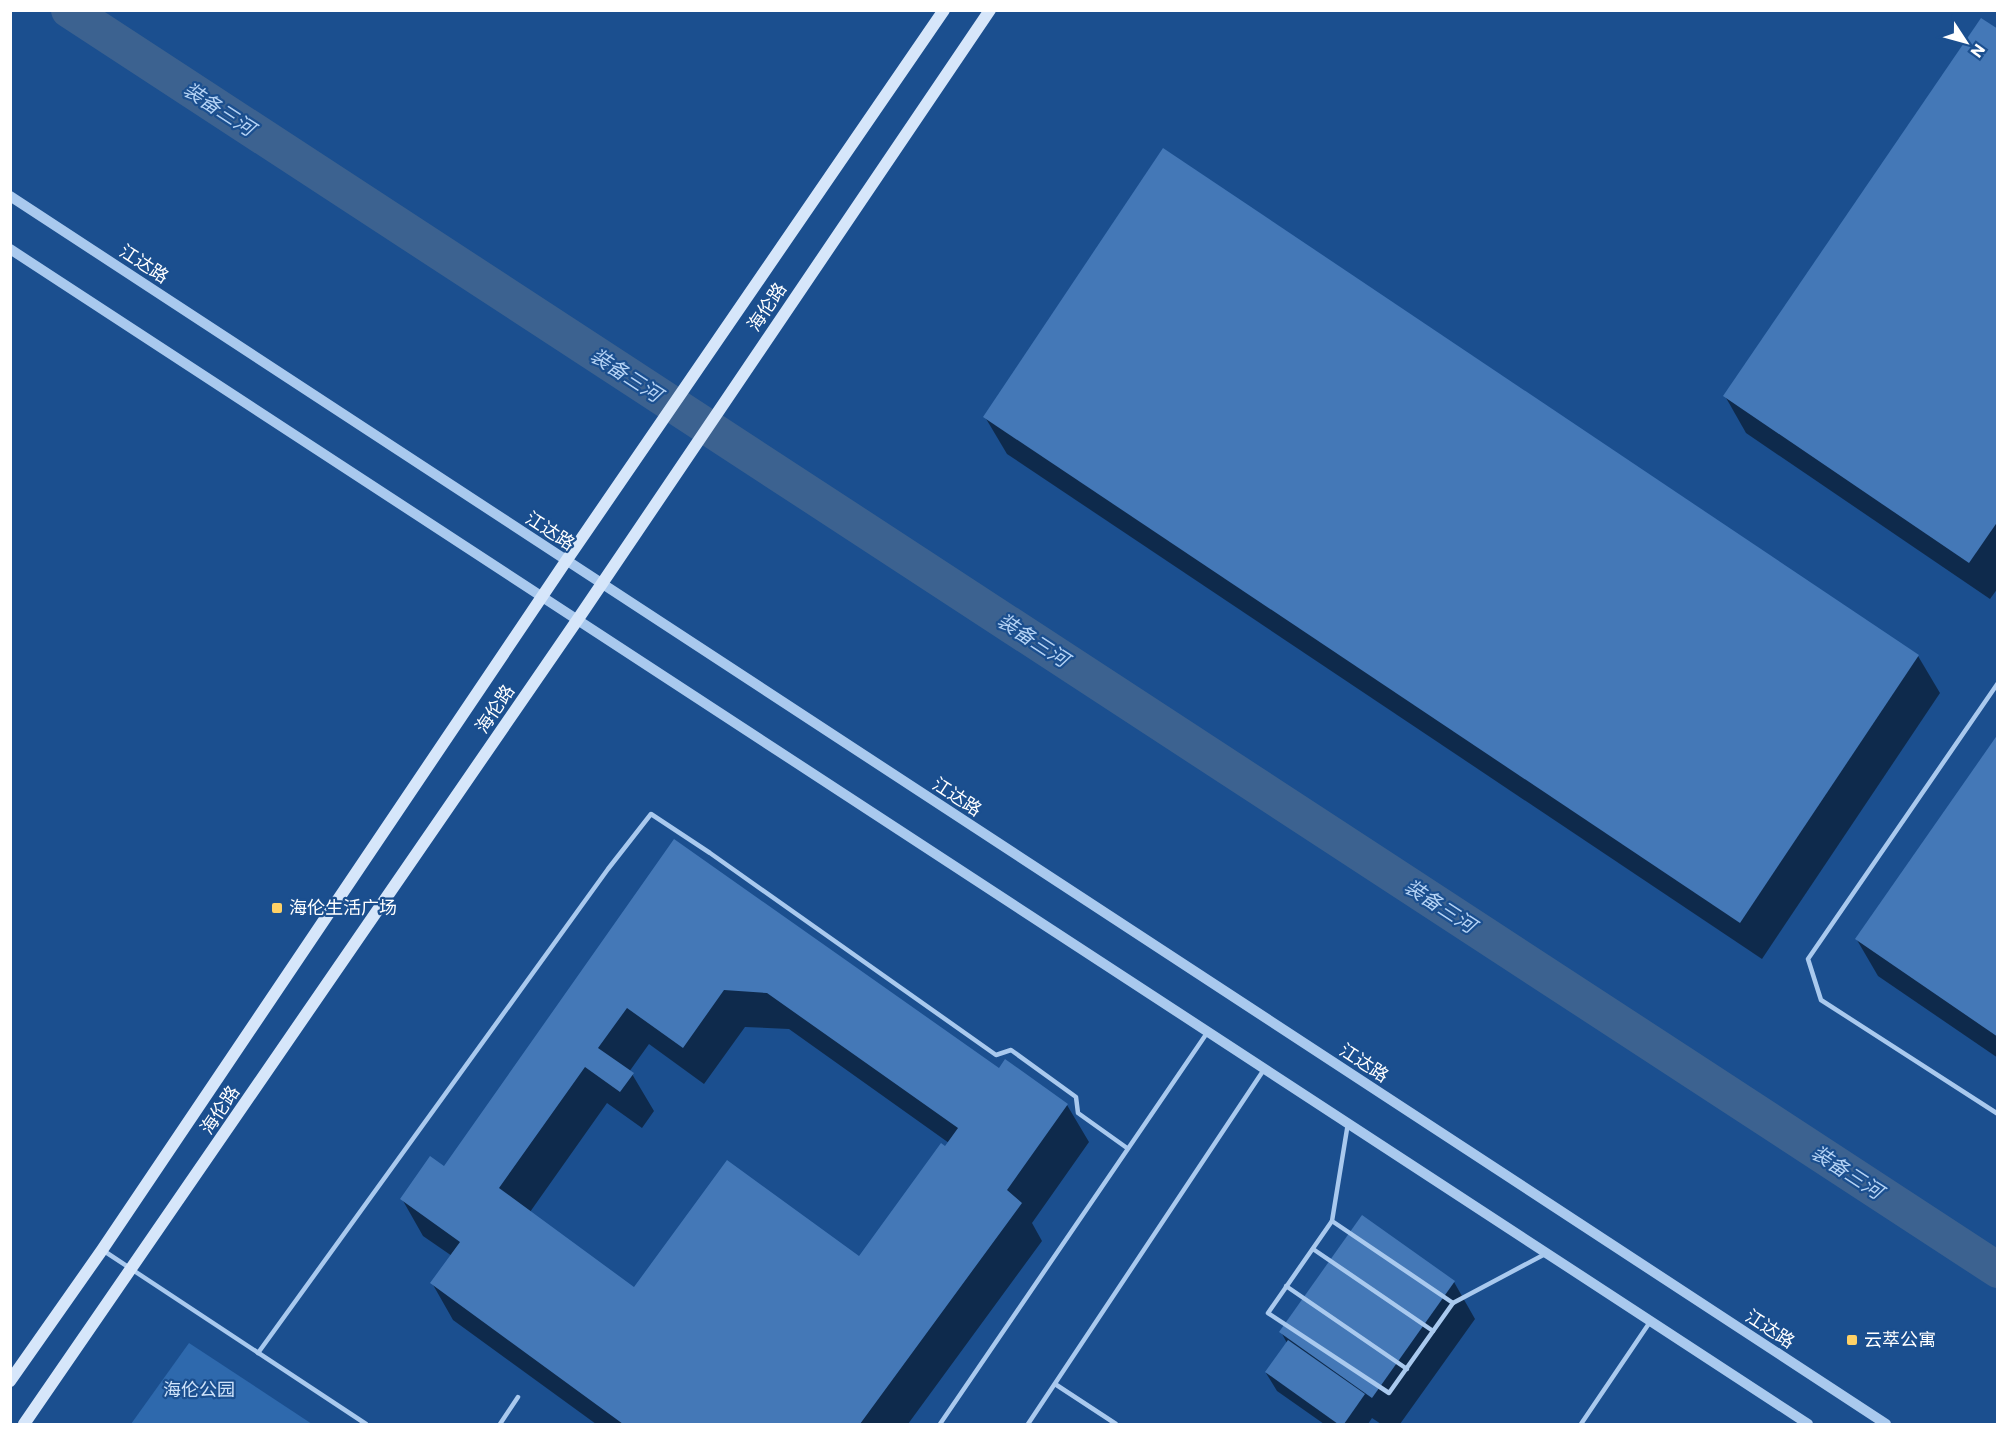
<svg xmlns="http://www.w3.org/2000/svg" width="2008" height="1435" font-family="Commissioner,'Noto Sans SC',sans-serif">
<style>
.green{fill:#2e69ad}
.shadow{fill:#0007;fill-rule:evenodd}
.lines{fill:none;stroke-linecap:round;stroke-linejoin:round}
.canal{stroke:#3c6290;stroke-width:36}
.building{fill:#4478b7;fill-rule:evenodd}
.service{stroke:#a9c9ee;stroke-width:4.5}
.tertiary{stroke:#a9c9ee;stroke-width:10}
.secondary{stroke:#d6e6fa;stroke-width:12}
.poi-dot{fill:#ffd166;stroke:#1b4f8f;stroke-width:2}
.labels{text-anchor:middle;stroke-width:4.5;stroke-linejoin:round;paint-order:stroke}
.street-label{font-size:18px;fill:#fff;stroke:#1b4f8f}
.poi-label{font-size:18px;fill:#fff;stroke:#1b4f8f;text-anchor:start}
.park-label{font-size:18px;fill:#cfe3fa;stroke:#1b4f8f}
.water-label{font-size:20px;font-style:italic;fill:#b5d3f5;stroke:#1b4f8f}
</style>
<rect width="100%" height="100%" fill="#1b4f8f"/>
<polygon class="green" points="189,1343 312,1424 131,1424"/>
<g class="shadow">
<polygon points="1998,31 1998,588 1990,599 1746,433 1725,396"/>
<polygon points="1164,151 1918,656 1940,693 1762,959 1007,454 985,417"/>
<polygon points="1998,736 1998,1058 1878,976 1857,940"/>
<path d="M675,841L999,1070L1067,1105L1089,1142L1032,1223L1042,1241L908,1424H596L453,1320L432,1283L452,1256L423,1236L402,1199L444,1168ZM745,1027L789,1029L949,1143L859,1258L635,1289L530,1212L607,1103L642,1128L654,1111L632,1074L629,1072L649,1044L704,1084Z"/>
<polygon points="1454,1282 1475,1319 1400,1424 1381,1424 1372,1418 1368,1424 1324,1424 1277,1391 1266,1373 1287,1343 1281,1332"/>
</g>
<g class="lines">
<polyline class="canal" points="69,10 1998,1270"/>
</g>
<g class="building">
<polygon points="1981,18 1998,29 1998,521 1969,563 1723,396"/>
<polygon points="1163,148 1919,655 1740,923 983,417"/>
<polygon points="1998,734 1998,1037 1855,939"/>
<path d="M674,839L999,1068L1005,1059L1068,1104L1007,1190L1022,1203L860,1424H623L430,1283L460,1242L400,1199L430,1156L444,1166ZM724,990L767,993L958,1128L945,1146L941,1143L859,1256L727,1160L634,1287L499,1188L585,1067L620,1092L634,1073L598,1048L627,1008L683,1048Z"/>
<polygon points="1362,1215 1455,1281 1372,1398 1279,1332"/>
<polygon points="1288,1340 1365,1394 1344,1424 1338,1424 1265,1372"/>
</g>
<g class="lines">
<g class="service">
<polyline points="1998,683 1808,959 1821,1000 1998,1114"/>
<polyline points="1348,1123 1332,1221 1453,1303 1547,1253"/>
<polyline points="1332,1221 1268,1313 1389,1393 1453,1303"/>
<polyline points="1313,1249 1433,1331"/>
<polyline points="104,1251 366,1424"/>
<polyline points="1286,1286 1407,1369"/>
<polyline points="258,1353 608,869 651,814 710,853 996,1055 1011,1050 1076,1097 1078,1113 1127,1148"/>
<polyline points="1055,1384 1116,1424"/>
<polyline points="500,1424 518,1397"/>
<polyline points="940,1424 1207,1033"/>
<polyline points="1028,1424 1265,1068"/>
<polyline points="1581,1424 1650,1322"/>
</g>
<g class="tertiary">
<polyline points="10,196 1886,1424"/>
<polyline points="10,249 1808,1424"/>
</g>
<g class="secondary">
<polyline points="10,1381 102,1250 566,561 944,10"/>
<polyline points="24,1424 578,619 990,10"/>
</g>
</g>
<g class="poi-dot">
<rect x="271" y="902" width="12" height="12" rx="3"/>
<rect x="1846" y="1334" width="12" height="12" rx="3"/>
</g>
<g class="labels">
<g class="street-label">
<text transform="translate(144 264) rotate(33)" y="6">江达路</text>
<text transform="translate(767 307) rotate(-56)" y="6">海伦路</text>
<text transform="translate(550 531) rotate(33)" y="6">江达路</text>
<text transform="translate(495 709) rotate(-56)" y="6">海伦路</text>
<text transform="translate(957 797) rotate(33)" y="6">江达路</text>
<text transform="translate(1364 1063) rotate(33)" y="6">江达路</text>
<text transform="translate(220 1110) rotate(-56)" y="6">海伦路</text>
<text transform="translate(1770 1329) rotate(33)" y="6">江达路</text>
</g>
<g class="poi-label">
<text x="289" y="914">海伦生活广场</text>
<text x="1864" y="1346">云萃公寓</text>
</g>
<g class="park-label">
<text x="199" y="1396">海伦公园</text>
</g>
<g class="water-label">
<text transform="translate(219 109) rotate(33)" y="7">装备三河</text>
<text transform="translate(626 375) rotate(33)" y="7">装备三河</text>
<text transform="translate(1033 640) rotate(33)" y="7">装备三河</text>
<text transform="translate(1440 906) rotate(33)" y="7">装备三河</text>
<text transform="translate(1847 1172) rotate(33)" y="7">装备三河</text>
</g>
</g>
<rect width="2008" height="1435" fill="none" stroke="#ffffff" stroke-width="24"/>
<g transform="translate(1966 42) rotate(126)" stroke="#1b4f8f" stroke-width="4.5" paint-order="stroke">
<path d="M0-4.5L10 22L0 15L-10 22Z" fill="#ffffff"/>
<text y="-9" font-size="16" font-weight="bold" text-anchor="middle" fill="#ffffff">N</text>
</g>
</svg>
